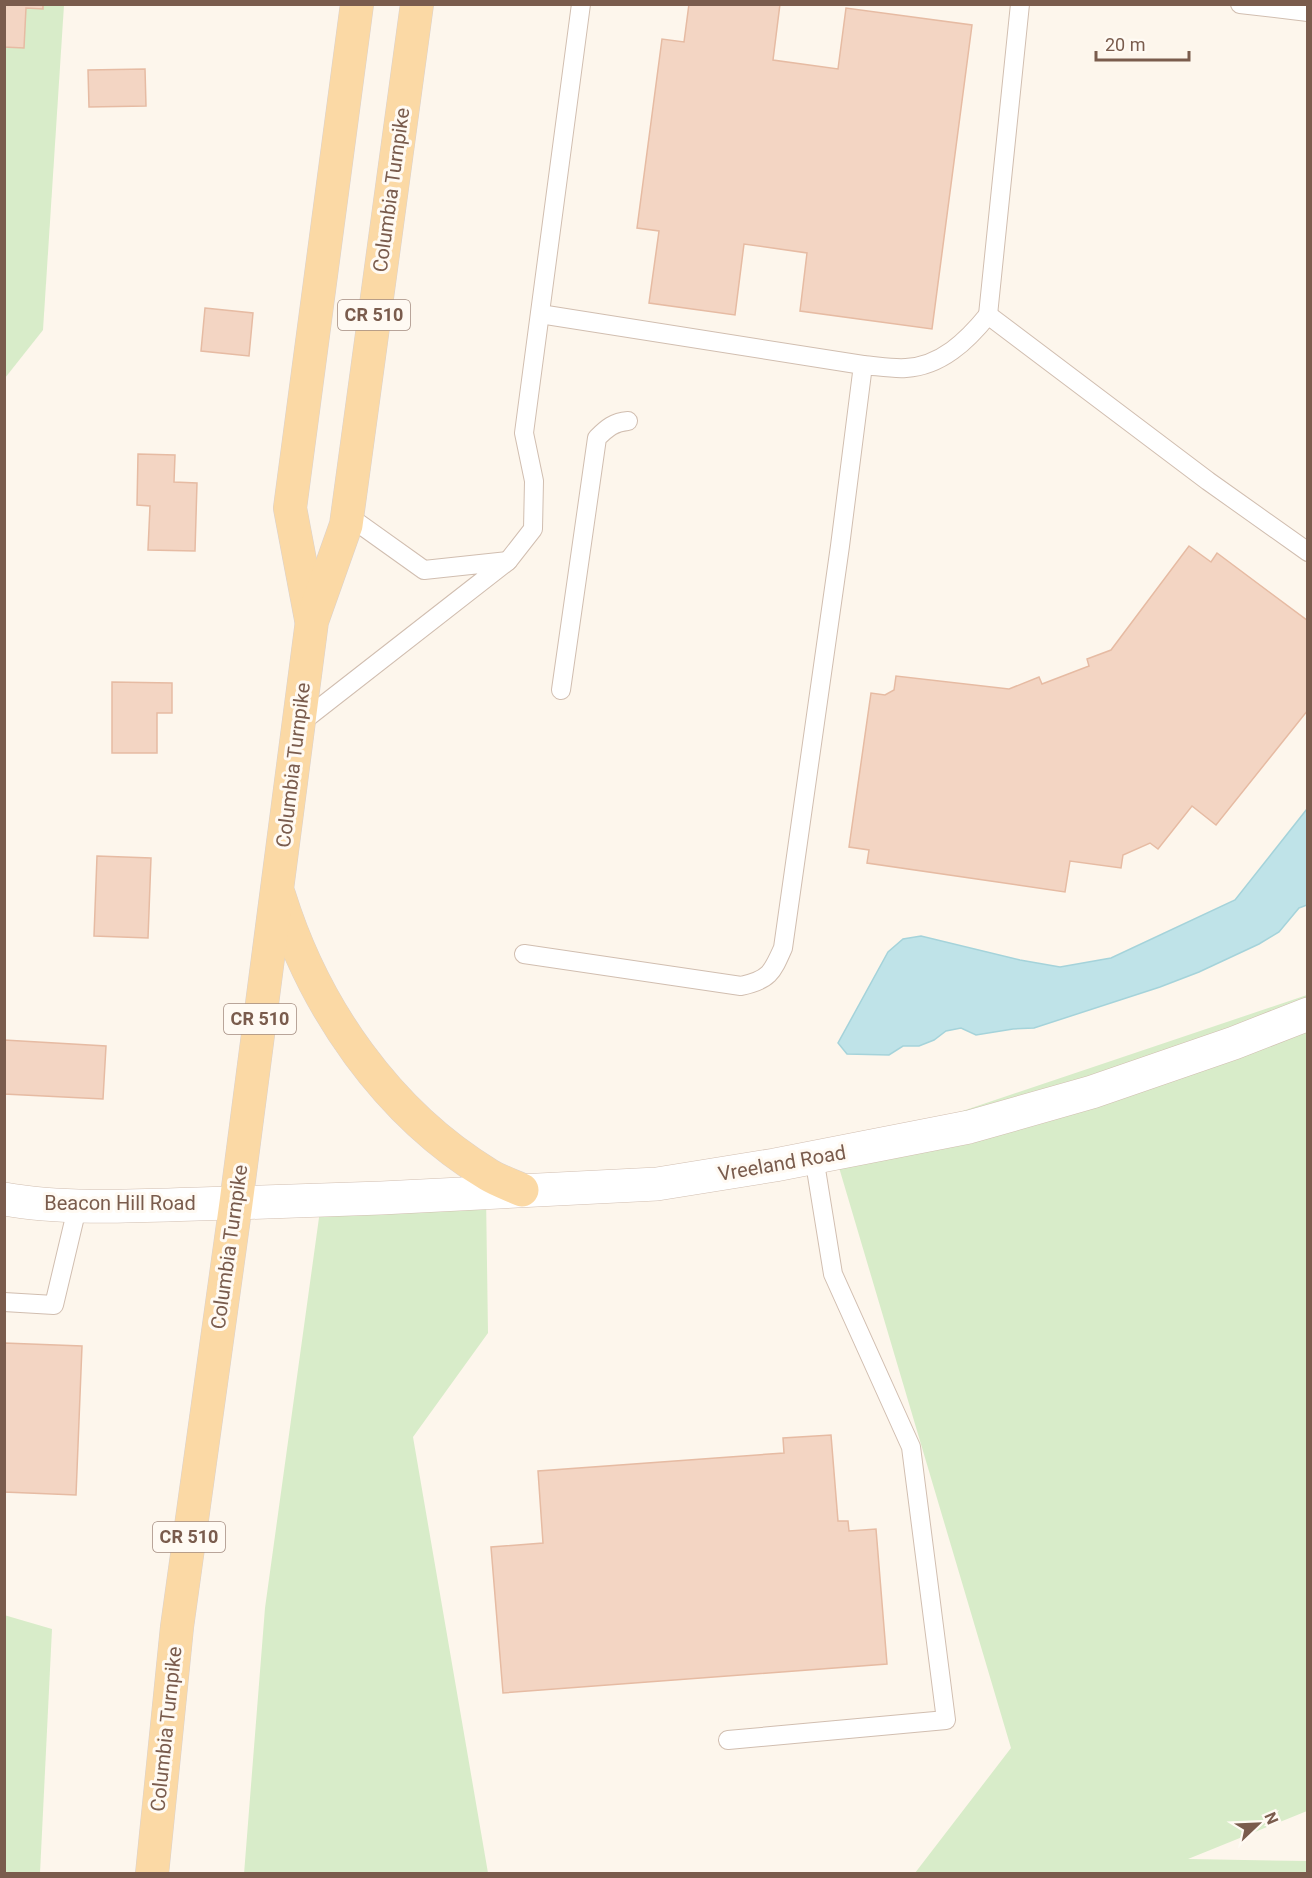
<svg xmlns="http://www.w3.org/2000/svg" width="1312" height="1878" font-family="Roboto,sans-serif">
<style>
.green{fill:#d8ecc9}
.water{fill:#bfe3e8;stroke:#a5d3da;stroke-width:1.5}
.building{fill:#f3d5c3;stroke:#e6bba3;stroke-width:1.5}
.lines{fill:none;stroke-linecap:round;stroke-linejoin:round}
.service-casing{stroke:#d1beb0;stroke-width:20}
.minor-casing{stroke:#d1beb0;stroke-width:34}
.tertiary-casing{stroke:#d1beb0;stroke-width:34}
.primary-casing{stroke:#dad1cd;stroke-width:34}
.service{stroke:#fff;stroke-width:18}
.minor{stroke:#fff;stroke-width:33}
.tertiary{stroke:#fff;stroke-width:33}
.primary{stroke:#fbd9a5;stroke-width:33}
.labels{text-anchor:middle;stroke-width:6;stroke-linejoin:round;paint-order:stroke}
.shield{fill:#fffaf3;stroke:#a28b7f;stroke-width:1.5}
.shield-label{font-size:18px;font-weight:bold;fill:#7a5c4d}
.street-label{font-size:20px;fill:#7a5c4d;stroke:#fffaf3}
</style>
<rect width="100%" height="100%" fill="#fdf6ec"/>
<g class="green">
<polygon points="5,5 64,5 43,330 5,378"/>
<polygon points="1307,995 1307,1811 1188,1859 1307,1861 1307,1873 915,1873 1011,1748 835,1154"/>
<polygon points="486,1194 488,1333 413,1437 488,1873 244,1874 265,1608 322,1196"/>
<polygon points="4,1615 52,1629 40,1873 5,1873"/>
</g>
<polygon class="water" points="1307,809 1307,905 1299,908 1279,932 1259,944 1199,972 1160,987 1034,1028 1013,1029 976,1035 961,1028 946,1031 934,1040 919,1046 903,1046 889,1055 847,1054 838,1043 888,952 903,939 921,936 1020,960 1060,967 1111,958 1235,900"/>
<g class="building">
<polygon points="4,4 43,4 43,9 26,8 24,48 4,47"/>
<polygon points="689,4 780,4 773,60 838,69 846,8 972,25 932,329 800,311 807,253 744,244 735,315 649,303 659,231 637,228 662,39 684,42"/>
<polygon points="145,69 146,106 89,107 88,70"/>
<polygon points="205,308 253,313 249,356 201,351"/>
<polygon points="138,454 175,455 174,482 197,483 195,551 148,550 150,506 137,505"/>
<polygon points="1189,546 1211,562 1217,553 1308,621 1308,710 1216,825 1192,806 1158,849 1150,843 1123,855 1121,868 1070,861 1065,892 867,863 869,850 849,847 871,693 885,695 894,690 896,676 1009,689 1039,677 1042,684 1089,666 1087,659 1111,650"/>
<polygon points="112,682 172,683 172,713 157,713 157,753 112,753"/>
<polygon points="97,856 151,858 148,938 94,936"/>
<polygon points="4,1040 106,1046 103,1099 4,1094"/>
<polygon points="4,1343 82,1346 76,1495 4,1492"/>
<polygon points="831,1435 838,1521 848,1521 849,1531 876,1529 887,1664 503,1693 491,1547 543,1543 538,1471 784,1453 783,1438"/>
</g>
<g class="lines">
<defs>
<g id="service">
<polyline points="1240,4 1308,12"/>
<polyline points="988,315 1020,4"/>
<path d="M863,365C877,366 892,369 906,368C941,366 967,341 988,315L1208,481L1308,552"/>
<polyline points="508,561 533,529 534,481 524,433 581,4"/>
<path d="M561,690L597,438C607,428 614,422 628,421"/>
<polyline points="299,724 508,561 424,570 347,515"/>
<path d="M524,954L741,986C769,980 772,973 783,948L840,546L863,365L540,314"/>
<polyline points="4,1302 54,1305 78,1204"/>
<polyline points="728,1740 946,1720 911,1447 833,1274 814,1157"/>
</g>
<path id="minor" d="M4,1199C77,1212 162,1204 236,1203"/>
<polyline id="tertiary" points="236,1203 381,1198 657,1184 775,1165 969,1127 1092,1092 1234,1043 1308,1014"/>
<g id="primary">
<polyline points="311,619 290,508 357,4"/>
<path d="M279,895C314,1008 387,1113 489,1175C499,1181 511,1185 522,1190"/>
<polyline points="152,1874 177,1627 236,1203 312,621 346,525 417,4"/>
</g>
</defs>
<use href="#service" class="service-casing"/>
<use href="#minor" class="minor-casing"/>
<use href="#tertiary" class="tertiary-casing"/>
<use href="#primary" class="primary-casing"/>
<use href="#service" class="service"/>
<use href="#minor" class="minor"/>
<use href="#tertiary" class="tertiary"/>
<use href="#primary" class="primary"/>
</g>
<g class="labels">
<g class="shield">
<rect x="338" y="300" width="72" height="30" rx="4.5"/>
<rect x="224" y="1004" width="72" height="30" rx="4.5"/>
<rect x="153" y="1522" width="72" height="30" rx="4.5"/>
</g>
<g class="shield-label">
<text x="374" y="321">CR 510</text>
<text x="260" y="1025">CR 510</text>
<text x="189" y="1543">CR 510</text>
</g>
<g class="street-label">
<text transform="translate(391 190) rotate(-82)" y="7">Columbia Turnpike</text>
<text transform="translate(293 765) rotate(-83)" y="7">Columbia Turnpike</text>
<text transform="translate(782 1163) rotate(-10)" y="7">Vreeland Road</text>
<text x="120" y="1210">Beacon Hill Road</text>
<text transform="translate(229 1247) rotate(-82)" y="7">Columbia Turnpike</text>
<text transform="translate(166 1729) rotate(-84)" y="7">Columbia Turnpike</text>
</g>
</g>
<rect width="1312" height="1878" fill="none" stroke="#7a5c4d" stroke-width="12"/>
<g transform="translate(1258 1824) rotate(67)" stroke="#fffaf3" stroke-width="4.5" paint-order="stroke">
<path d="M0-4.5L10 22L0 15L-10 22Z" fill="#7a5c4d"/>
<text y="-9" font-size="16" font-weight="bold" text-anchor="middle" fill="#7a5c4d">N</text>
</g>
<path d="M1096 51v9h93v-9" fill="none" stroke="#7a5c4d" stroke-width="3"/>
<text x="1105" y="51" font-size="18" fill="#7a5c4d" stroke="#fffaf3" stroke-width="4.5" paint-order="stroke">20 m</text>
</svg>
